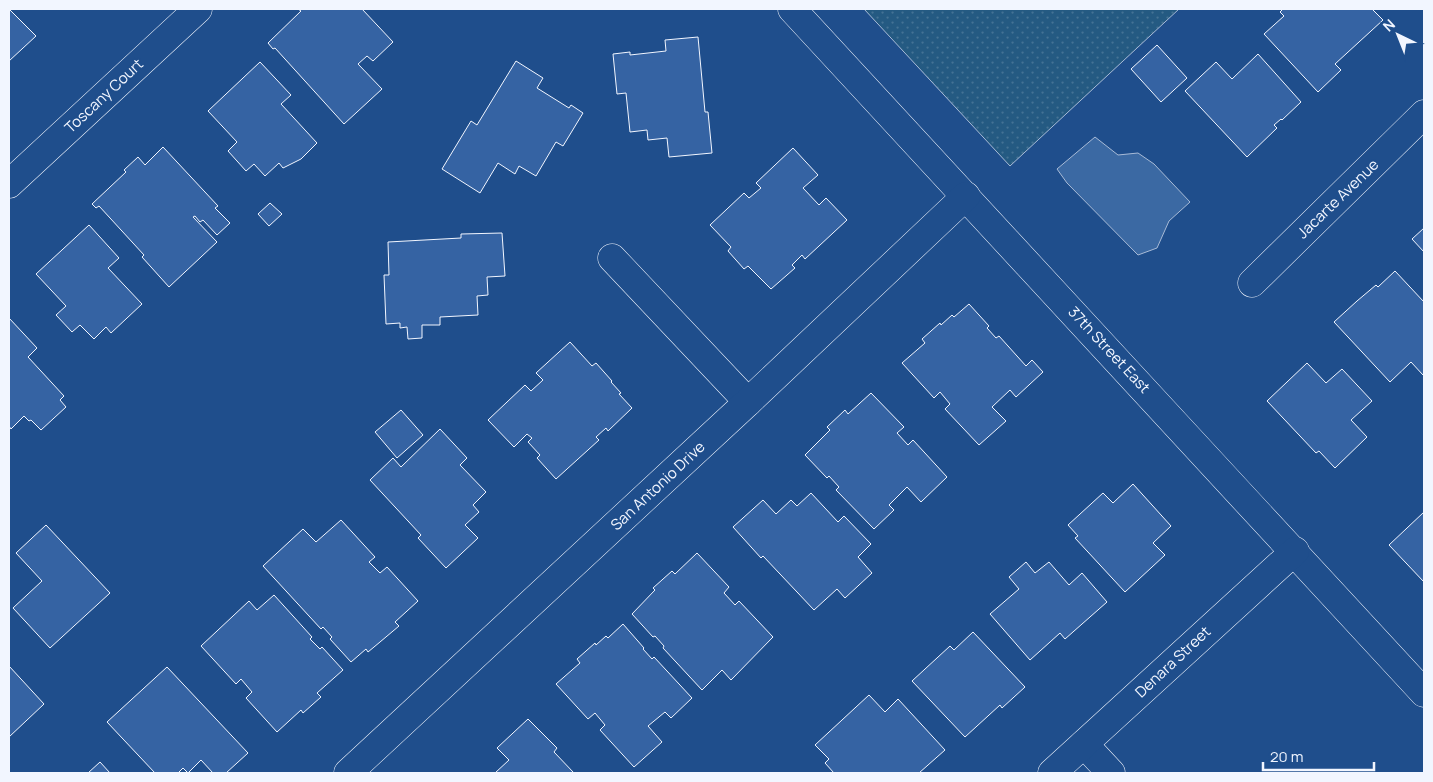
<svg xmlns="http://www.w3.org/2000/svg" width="1433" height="782" font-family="Manrope,sans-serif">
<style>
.park{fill:url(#park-dots);stroke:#a8bbd7}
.water{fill:#3b69a3;stroke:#a8bbd7}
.building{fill:#3563a3;stroke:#f2f6ff}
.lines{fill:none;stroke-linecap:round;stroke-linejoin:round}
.minor-casing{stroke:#f2f6ff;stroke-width:29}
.minor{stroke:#1f4e8c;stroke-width:28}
.labels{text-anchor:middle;stroke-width:4;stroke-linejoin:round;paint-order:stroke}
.street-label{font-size:15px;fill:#f2f6ff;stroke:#1f4e8c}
</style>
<defs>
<pattern id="park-dots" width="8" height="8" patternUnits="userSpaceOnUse" patternTransform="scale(1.25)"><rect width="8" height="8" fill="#245a82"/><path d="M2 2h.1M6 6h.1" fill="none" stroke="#447295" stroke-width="1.8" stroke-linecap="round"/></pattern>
</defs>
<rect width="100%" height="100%" fill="#1f4e8c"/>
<polygon class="park" points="864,9 1179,9 1010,166"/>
<polygon class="water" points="1095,137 1118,155 1138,153 1154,164 1190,202 1169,221 1157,248 1138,255 1067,183 1057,169"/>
<g class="building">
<polygon points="9,9 36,36 9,61"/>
<polygon points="298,9 362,9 393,42 373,61 367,56 358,64 382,89 344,124 275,48 273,49 268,43 301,11"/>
<polygon points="1283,9 1372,9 1383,20 1335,64 1341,70 1318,92 1264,34 1284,16 1280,12"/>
<polygon points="698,37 705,112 708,112 712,153 669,157 667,138 648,140 647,130 630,132 626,93 617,94 613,54 630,52 630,55 666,51 665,40"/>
<polygon points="1157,45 1187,78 1161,102 1131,69"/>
<polygon points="1258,54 1301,102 1282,120 1281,119 1274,125 1277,128 1247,157 1185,91 1216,62 1232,79"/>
<polygon points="516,61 543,78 537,88 569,108 571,105 583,113 563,146 556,142 536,176 519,166 515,174 498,163 480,193 442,169 471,121 477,125"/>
<polygon points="260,62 291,95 281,104 317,143 301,159 283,168 279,163 265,176 254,164 246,171 228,151 237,142 208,111"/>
<polygon points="163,147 218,206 215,208 230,223 217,235 203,220 200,222 195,216 193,217 217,242 169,287 142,257 144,255 99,206 96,208 92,204 126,172 124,170 138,157 145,165"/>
<polygon points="793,148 818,175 803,188 819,205 826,198 847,220 805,259 802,255 792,265 795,268 771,289 748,266 744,269 728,251 731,247 710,225 744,193 749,198 761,188 756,183"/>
<polygon points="270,203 282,214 269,226 258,214"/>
<polygon points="89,225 119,258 108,268 142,304 111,333 106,327 94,339 80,325 72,332 56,315 66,306 36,274"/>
<polygon points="1424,228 1424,252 1412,239"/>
<polygon points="502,233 505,276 487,277 488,295 477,296 478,315 440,317 440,325 422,325 422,338 408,339 407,327 400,328 400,323 386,324 384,275 389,275 388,242 461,238 461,234"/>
<polygon points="1395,271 1424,302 1424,374 1423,375 1411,362 1390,382 1334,322 1357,301 1376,285 1378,287"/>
<polygon points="969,304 989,326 987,328 996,338 999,336 1026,366 1032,360 1043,372 1016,397 1010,390 992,407 1006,421 979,445 945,409 950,404 940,392 934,398 902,363 925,343 922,339 940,323 941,325 952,315 954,317"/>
<polygon points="9,318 37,348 28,357 64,396 60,400 66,407 41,430 31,420 29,421 24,416 11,429 9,426"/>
<polygon points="570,342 592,366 596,363 612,381 611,382 621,393 619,394 632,408 608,431 606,428 596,437 599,440 556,479 537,458 540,455 528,442 532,438 527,434 514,447 488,420 525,385 531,391 543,380 536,373"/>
<polygon points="1307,363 1326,383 1342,369 1372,401 1351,420 1367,437 1335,468 1319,451 1316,453 1267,401"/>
<polygon points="871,393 904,427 897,433 908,445 913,440 947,477 921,502 907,487 889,505 894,510 874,529 836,490 839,487 829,476 827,478 805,455 830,430 827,427 845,410 848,414"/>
<polygon points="401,410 423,435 397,458 375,432"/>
<polygon points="440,429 467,458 460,465 486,492 473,505 479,512 465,525 478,538 446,568 418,538 421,535 370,480 393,458 401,467"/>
<polygon points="1133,484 1171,526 1153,543 1165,555 1125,592 1075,538 1078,536 1068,525 1103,493 1113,503"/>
<polygon points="811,493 838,522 844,516 871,544 858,557 872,573 845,598 837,589 814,610 763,556 761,558 733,527 763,500 776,514 791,500 797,506"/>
<polygon points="1424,512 1424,582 1389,545"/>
<polygon points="341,520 375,557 369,562 380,573 387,567 418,601 395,622 399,626 380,642 368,652 366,649 351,662 330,639 332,637 323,627 321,629 263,566 303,529 316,542"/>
<polygon points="46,525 110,593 50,648 13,608 42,581 16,553"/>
<polygon points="697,553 729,587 724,593 735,605 739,601 773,637 731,680 722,670 702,690 663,648 664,646 655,636 653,637 632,614 655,590 653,588 672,571 675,574"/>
<polygon points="1026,562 1035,573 1049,562 1069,585 1082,573 1107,602 1065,639 1060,633 1030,660 990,614 1019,589 1009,577"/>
<polygon points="274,595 312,637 310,639 320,649 322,647 343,670 317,693 321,697 303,713 301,710 277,732 246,698 252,692 241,679 236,684 201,646 249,601 257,610"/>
<polygon points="623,624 644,648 643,649 652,659 654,657 692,698 671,718 665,712 648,726 662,742 634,767 600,730 605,725 595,713 588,719 556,684 580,663 577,659 595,643 596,645 606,636 608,638"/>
<polygon points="973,632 1025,687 1002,708 1000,705 965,737 912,681 950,646 954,650"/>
<polygon points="9,666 44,704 9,737"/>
<polygon points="167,667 248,753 226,773 213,773 201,760 188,773 183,768 178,773 155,773 107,722"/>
<polygon points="869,695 885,712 898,699 945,750 919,773 834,773 825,763 829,759 815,745"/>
<polygon points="528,719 557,748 554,752 574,773 495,773 509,760 497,748"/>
<polygon points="100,762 110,773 88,773"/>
</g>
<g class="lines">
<defs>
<g id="minor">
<polyline points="792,9 1424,693"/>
<polyline points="9,184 198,9"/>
<polyline points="612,258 748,402"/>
<polyline points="1252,283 1424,114"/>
<polyline points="1084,744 1111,773"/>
<polyline points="348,773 748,402 966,196"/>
<polyline points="1052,773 1295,551"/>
</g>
</defs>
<use href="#minor" class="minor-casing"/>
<use href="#minor" class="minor"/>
</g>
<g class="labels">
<g class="street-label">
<text transform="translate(104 96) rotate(-43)" y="5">Toscany Court</text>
<text transform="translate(1338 199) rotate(-44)" y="5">Jacarte Avenue</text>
<text transform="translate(1109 350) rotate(47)" y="5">37th Street East</text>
<text transform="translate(658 486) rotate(-43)" y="5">San Antonio Drive</text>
<text transform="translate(1173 662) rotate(-43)" y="5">Denara Street</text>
</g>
</g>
<rect width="1433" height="782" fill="none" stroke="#f2f6ff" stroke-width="20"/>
<g transform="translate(1398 35) rotate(317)" stroke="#1f4e8c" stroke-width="4" paint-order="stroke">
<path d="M0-4L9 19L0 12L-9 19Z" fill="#f2f6ff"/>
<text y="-8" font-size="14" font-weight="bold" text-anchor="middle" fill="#f2f6ff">N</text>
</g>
<path d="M1263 762v8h111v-8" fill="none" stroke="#f2f6ff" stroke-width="2.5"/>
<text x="1270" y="762" font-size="15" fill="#f2f6ff" stroke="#1f4e8c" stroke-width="4" paint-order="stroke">20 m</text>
</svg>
